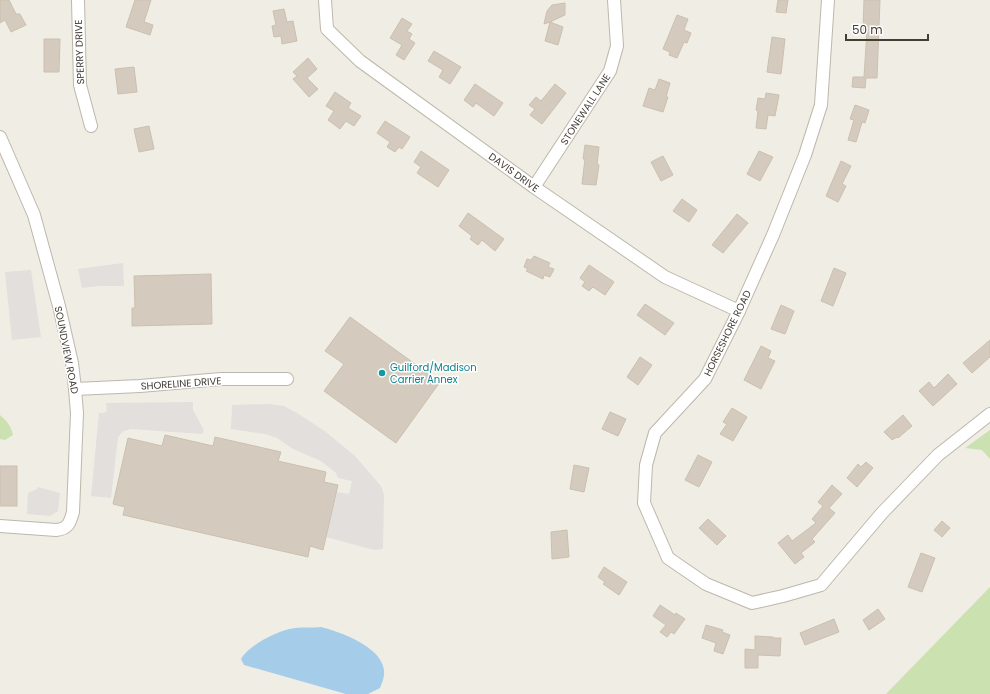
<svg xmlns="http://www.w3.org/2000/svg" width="990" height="694" font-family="Poppins,sans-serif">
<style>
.green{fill:#cbe2b0}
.parking{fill:#e2dfdc}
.water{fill:#a5cde9}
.building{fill:#d4cbbe;stroke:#cbc0af}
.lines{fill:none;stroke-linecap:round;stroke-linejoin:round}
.minor-casing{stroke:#beb7ab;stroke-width:14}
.minor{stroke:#fff;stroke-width:12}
.culture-dot{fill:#0f9aa8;stroke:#fff;stroke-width:1.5}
.labels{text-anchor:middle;stroke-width:3;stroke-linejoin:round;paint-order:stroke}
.street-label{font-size:10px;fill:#423d35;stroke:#fff}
.culture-label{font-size:10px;fill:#0d838f;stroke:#fff;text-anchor:start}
</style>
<rect width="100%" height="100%" fill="#f0ede4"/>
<g class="green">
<path d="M0,415C7,421 11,426 13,435L5,440L0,439Z"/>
<polygon points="990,430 990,459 982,450 965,448"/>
<polygon points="990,587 990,694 886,694"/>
</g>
<g class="parking">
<polygon points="123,263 124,286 99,286 82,288 78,269"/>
<polygon points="31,270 41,337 12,340 5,272"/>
<polygon points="193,402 193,410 204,430 202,434 131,429 123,431 118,437 111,498 91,496 99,413 104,413 107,410 106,403"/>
<polygon points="269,404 284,406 297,413 326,432 355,456 381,486 384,495 383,549 374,550 326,537 337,492 349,494 352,481 338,478 336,473 321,461 293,449 277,438 265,434 231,429 232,405"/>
<polygon points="38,487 60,493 58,511 50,516 27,514 28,493 37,489"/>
</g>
<path class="water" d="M321,627C340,632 381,646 384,670C385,676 382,683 380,688L368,694H346L244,665L241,659C250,644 279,630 295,628C304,627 313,628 321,627Z"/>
<g class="building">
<polygon points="0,0 9,0 16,14 20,14 26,25 11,32 5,20 0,23"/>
<polygon points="135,0 151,0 144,22 153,25 150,35 126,27"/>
<polygon points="778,0 788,0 786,13 776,12"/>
<polygon points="864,0 880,0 877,78 866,78 865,88 852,87 853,77 864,77 867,30 863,30"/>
<polygon points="565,3 565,15 550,22 563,27 558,45 545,41 550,22 544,24 547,11 552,5"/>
<polygon points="284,9 287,22 293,21 297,41 282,44 281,36 274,37 272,26 276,25 273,11"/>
<polygon points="677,15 688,19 684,30 691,33 687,43 684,42 677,58 669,55 670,52 663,49"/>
<polygon points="402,18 412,24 407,31 412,34 409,39 415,43 404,60 396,55 402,45 390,38"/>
<polygon points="772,37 785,39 781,74 767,72"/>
<polygon points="44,39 60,39 59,72 44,72"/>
<polygon points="434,51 461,67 450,84 439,77 443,70 428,61"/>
<polygon points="308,58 317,69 307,78 318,89 309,97 293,79 297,76 293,72"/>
<polygon points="134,67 137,92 118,94 115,69"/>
<polygon points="659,79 670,83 666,97 668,97 663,112 643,106 649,88 655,90"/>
<polygon points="475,84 503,103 494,116 476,103 473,107 464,100"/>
<polygon points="555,84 566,93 542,124 530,115 535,109 529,105 536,97 541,101"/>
<polygon points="335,92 351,103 348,108 361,116 354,126 346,121 340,129 328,120 334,111 326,106"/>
<polygon points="766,93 779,95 775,116 768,115 766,129 756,128 758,111 756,110 758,98 765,99"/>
<polygon points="855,105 869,110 865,123 862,122 856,142 848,140 854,120 850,119"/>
<polygon points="385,121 410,137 402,149 399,147 395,152 387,147 390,142 377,133"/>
<polygon points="149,126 154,149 139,152 134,129"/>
<polygon points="585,145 599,147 597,164 599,165 596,185 582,184 585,159 583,159"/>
<polygon points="421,151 449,170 438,187 417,173 421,167 414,162"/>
<polygon points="759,151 773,157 760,181 747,174"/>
<polygon points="663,156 673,175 661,181 651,162"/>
<polygon points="841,161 851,166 842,184 846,186 838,202 826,196"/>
<polygon points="682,199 697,210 689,222 673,211"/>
<polygon points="468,213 504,239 495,251 482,240 478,245 470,239 472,236 459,226"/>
<polygon points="737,214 748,223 723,253 712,245"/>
<polygon points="534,256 550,263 548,267 554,269 550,277 544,275 543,279 526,271 528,269 524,267 527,259 531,260"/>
<polygon points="589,265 614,282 605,295 593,287 589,291 582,286 585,282 580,278"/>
<polygon points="834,268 846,273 833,306 821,301"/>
<polygon points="211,274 212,324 132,326 132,308 135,308 134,276"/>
<polygon points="645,304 674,323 665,335 637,315"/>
<polygon points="781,305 794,311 785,334 771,329"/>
<polygon points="350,317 440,382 396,443 324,391 344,364 325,351"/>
<polygon points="990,340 990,357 972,373 963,363"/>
<polygon points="761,346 771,351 768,358 775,361 761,389 744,380"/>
<polygon points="640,357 652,365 638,385 627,377"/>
<polygon points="948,374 957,384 933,406 919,391 929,382 934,388"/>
<polygon points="732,408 747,417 733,441 720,434 727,424 723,422"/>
<polygon points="610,412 626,419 618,436 602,429"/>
<polygon points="903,415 912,426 898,438 897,437 892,440 884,432"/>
<polygon points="165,435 213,446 215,437 281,452 278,461 326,472 324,482 338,485 323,550 310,546 308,557 123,515 125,507 113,504 128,438 162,446"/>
<polygon points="698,455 712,462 699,487 685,480"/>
<polygon points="866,462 873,468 857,487 847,478 858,464 861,467"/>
<polygon points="574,465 589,468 584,492 570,489"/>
<rect x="0" y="466" width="17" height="40"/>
<polygon points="832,485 842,494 829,508 835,513 812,539 815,542 801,553 804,557 795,564 778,543 788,535 792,541 816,523 812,519 823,506 818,502"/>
<polygon points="708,519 726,536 717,545 699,528"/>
<polygon points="942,521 950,528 942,537 934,530"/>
<polygon points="567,530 569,557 552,559 551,532"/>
<polygon points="921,553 935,558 922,592 908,587"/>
<polygon points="604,567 627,582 619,595 603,584 605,582 598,577"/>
<polygon points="660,605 675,615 676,613 685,619 674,634 671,632 667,637 660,632 666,625 653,616"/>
<polygon points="878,609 885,619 869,630 863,620"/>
<polygon points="834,619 839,632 805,645 800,633"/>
<polygon points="706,625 723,630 722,632 730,635 723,654 714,651 716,643 702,638"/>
<polygon points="755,636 773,637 774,638 781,638 780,656 758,655 758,668 745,668 745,649 755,650"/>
</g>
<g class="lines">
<defs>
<g id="minor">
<polyline points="78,0 80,85 91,126"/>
<polyline points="325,0 327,29 360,61 534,187 665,277 739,311"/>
<polyline points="828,0 821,105 805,155 773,235 739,311 705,379 655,433 646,465 644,503 668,558 706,584 752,603 783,596 821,585 882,513 938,455 990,414"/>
<path d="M0,137L34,215L59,306L72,363L75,389L77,413L73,512C70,523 68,529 56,530L0,526"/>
<polyline points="534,187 610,71 617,46 614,0"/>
<polyline points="75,389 140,386 221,379 287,379"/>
</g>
</defs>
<use href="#minor" class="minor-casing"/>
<use href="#minor" class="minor"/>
</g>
<circle class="culture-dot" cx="382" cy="373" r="4"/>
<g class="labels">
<g class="street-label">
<text transform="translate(79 52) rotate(-92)" y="4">SPERRY DRIVE</text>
<text transform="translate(585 109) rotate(-57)" y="4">STONEWALL LANE</text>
<text transform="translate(514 172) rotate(36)" y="4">DAVIS DRIVE</text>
<text transform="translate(727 333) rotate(-64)" y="4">HORSESHORE ROAD</text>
<text transform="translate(67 350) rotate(79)" y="4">SOUNDVIEW ROAD</text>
<text transform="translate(181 383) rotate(-4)" y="4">SHORELINE DRIVE</text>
</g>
<g class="culture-label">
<text x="390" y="371">Guilford/Madison<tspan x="390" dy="12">Carrier Annex</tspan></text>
</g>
</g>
<path d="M846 34v6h82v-6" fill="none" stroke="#423d35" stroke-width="2"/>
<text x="852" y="34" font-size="12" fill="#423d35" stroke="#ffffff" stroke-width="3" paint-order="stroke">50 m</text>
</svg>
